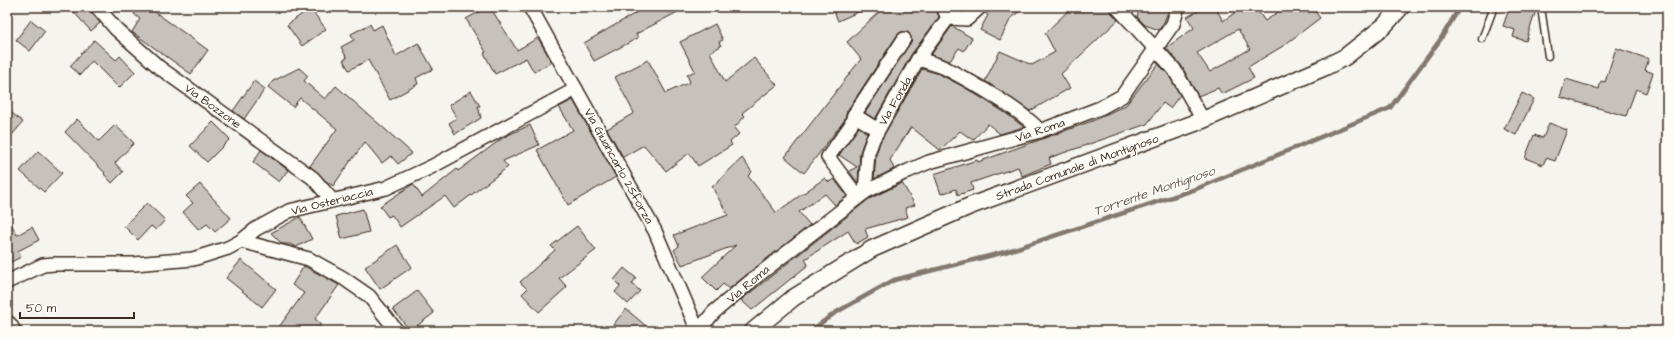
<svg xmlns="http://www.w3.org/2000/svg" width="1674" height="338" font-family="'Architects Daughter',sans-serif">
<style>
.lines{fill:none;stroke-linecap:round;stroke-linejoin:round}
.stream{stroke:#84786e;stroke-width:4.5}
.building{fill:#c7c1bb;stroke:#3b2a1e;fill-rule:evenodd}
.service-casing{stroke:#3b2a1e;stroke-width:9}
.minor-casing{stroke:#3b2a1e;stroke-width:16}
.tertiary-casing{stroke:#3b2a1e;stroke-width:19}
.primary-casing{stroke:#3b2a1e;stroke-width:23}
.service{stroke:#fdfcf7;stroke-width:6}
.minor{stroke:#fdfcf7;stroke-width:13}
.tertiary{stroke:#fdfcf7;stroke-width:16}
.primary{stroke:#fdfcf7;stroke-width:20}
.labels{text-anchor:middle;stroke-width:3;stroke-linejoin:round;paint-order:stroke}
.street-label{font-size:12px;fill:#3b2a1e;stroke:#fdfcf7}
.water-label{font-size:13px;font-style:italic;fill:#65584d;stroke:#fdfcf7}
</style>
<rect width="100%" height="100%" fill="#f5f4ee"/>
<filter id="ink" filterUnits="userSpaceOnUse"><feTurbulence type="fractalNoise" baseFrequency=".025" numOctaves="2"/><feDisplacementMap in="SourceGraphic" scale="8" xChannelSelector="R" yChannelSelector="G"/><feConvolveMatrix kernelMatrix="1 2 1 2 8 2 1 2 1" color-interpolation-filters="sRGB"/></filter>
<g filter="url(#ink)">
<g class="lines">
<polyline class="stream" points="810,331 835,313 894,280 1005,252 1196,189 1390,108 1440,40 1460,7"/>
</g>
<g class="building">
<polygon points="69,7 87,7 100,23 91,31"/>
<polygon points="138,7 148,7 208,50 191,74 132,32 140,19 134,14"/>
<polygon points="488,7 490,7 517,50 538,38 552,62 534,72 526,58 495,74 484,53 486,52 466,19"/>
<polygon points="646,7 687,7 636,34 638,38 594,61 584,43"/>
<polygon points="832,7 869,7 838,21"/>
<polygon points="884,7 935,7 939,17 911,55 875,119 865,113 912,40 908,32 901,32 898,34 847,111 844,121 804,173 785,157 861,59 847,42"/>
<polygon points="988,7 1025,7 1011,18 1000,40 980,30 988,15 985,13"/>
<polygon points="1072,7 1109,7 1111,12 1118,20 1061,74 1070,88 1030,111 985,81 1000,51 1032,65 1055,52 1045,33"/>
<polygon points="1140,7 1170,7 1164,22 1159,30 1145,25 1137,17"/>
<path d="M1205,7H1215L1223,21L1243,7H1255L1265,21L1285,7H1312L1320,18L1283,46L1248,67L1254,78L1222,94L1218,88L1198,96L1181,65L1166,48L1194,28L1187,17ZM1238,29L1250,49L1210,72L1197,53Z"/>
<polygon points="1519,7 1537,7 1526,41 1513,37 1515,30 1503,26 1509,9 1517,11"/>
<polygon points="310,8 326,29 302,46 287,25"/>
<polygon points="31,20 45,31 30,51 16,40"/>
<polygon points="370,24 373,30 382,25 396,56 418,43 433,69 416,78 418,84 390,100 368,60 349,70 343,60 347,58 341,47 354,40 351,34"/>
<polygon points="715,24 723,40 719,42 721,46 710,52 725,82 754,58 777,85 742,113 745,116 734,128 739,134 730,142 732,145 698,166 689,153 666,171 644,145 623,157 607,129 634,113 615,77 648,60 666,93 690,82 687,75 695,71 680,42"/>
<polygon points="952,26 972,38 964,51 959,48 950,61 931,55"/>
<polygon points="94,40 116,60 120,56 135,72 119,88 92,61 80,75 70,66"/>
<polygon points="1616,48 1649,59 1645,70 1653,73 1646,93 1636,89 1626,116 1560,97 1566,79 1599,89 1601,81 1605,82"/>
<polygon points="1158,64 1168,74 1180,95 1170,108 1163,103 1147,124 1049,158 1051,164 1022,176 1018,167 971,183 973,190 958,195 956,189 941,194 934,174 977,160 978,162 1092,121 1126,105"/>
<polygon points="299,68 308,76 304,81 325,99 336,86 412,153 398,164 391,156 382,163 365,142 351,161 350,160 350,162 333,186 326,181 310,166 337,129 300,98 293,107 268,87 273,81"/>
<polygon points="922,69 939,74 964,87 1004,112 1024,127 1000,134 988,124 973,140 960,131 940,150 911,127 890,160 894,169 874,179 876,155 880,142"/>
<polygon points="254,81 265,89 244,119 233,111"/>
<polygon points="471,91 480,106 478,106 481,118 455,134 449,123 457,118 449,105"/>
<polygon points="1522,93 1534,99 1516,135 1504,129"/>
<polygon points="573,100 616,177 568,205 537,150 573,130 559,107"/>
<polygon points="7,109 23,122 7,141"/>
<polygon points="77,119 99,141 115,125 134,143 115,163 123,172 112,183 104,174 105,173 65,132"/>
<polygon points="213,122 230,139 207,162 190,146"/>
<polygon points="1549,123 1567,130 1555,161 1546,158 1543,165 1525,158 1534,135 1543,138"/>
<polygon points="530,125 539,145 503,161 508,167 454,208 445,196 400,227 392,215 388,217 380,206 413,184 422,197 457,169 458,171 504,137"/>
<polygon points="859,127 867,133 860,152 858,183 849,171 857,167 839,155"/>
<polygon points="261,150 288,170 279,182 253,162"/>
<polygon points="38,151 62,173 44,192 20,171"/>
<polygon points="742,158 752,172 748,176 776,212 774,214 825,178 829,182 834,179 847,196 835,205 825,194 799,212 810,225 729,289 723,284 716,291 702,277 736,245 682,265 674,250 679,246 674,235 728,215 712,187"/>
<polygon points="902,183 915,205 905,208 908,217 865,229 868,237 856,244 848,231 805,259 808,265 752,310 741,300 869,199"/>
<polygon points="200,184 231,218 215,232 207,224 199,230 183,212 193,203 186,196"/>
<polygon points="147,203 165,220 156,230 151,226 138,240 124,226"/>
<polygon points="363,209 369,232 342,239 336,216"/>
<polygon points="7,216 17,235 32,227 39,240 18,251 21,257 7,264"/>
<polygon points="300,217 312,239 296,247 289,244 282,244 271,233"/>
<polygon points="577,226 596,250 559,278 567,287 539,312 522,294 527,289 520,282 555,250 551,246"/>
<polygon points="397,245 412,267 380,289 365,267"/>
<polygon points="241,260 276,289 262,307 226,278"/>
<polygon points="304,266 339,285 315,319 321,324 316,331 276,331 304,293 292,285"/>
<polygon points="624,268 636,278 632,284 640,291 628,304 615,292 620,286 614,280"/>
<polygon points="417,291 434,313 410,331 393,309"/>
<polygon points="626,309 652,331 608,331"/>
</g>
<g class="lines">
<defs>
<g id="service">
<polyline points="1541,7 1548,56"/>
<polyline points="1482,39 1494,7"/>
</g>
<g id="minor">
<polyline points="97,7 116,29 160,68 313,178 332,200"/>
<polyline points="530,7 655,231 698,331"/>
<polyline points="943,7 948,18"/>
<polyline points="1117,7 1174,69 1203,120"/>
<polyline points="948,18 967,19 980,7"/>
<path d="M918,59C927,62 937,64 945,68C970,81 1022,110 1040,131"/>
<polyline points="854,115 878,130"/>
<polyline points="865,192 868,153 873,139 918,59 948,18"/>
<polyline points="858,197 828,157 851,125 854,115 904,39"/>
<polyline points="241,241 309,259 343,278 369,296 397,331"/>
<polyline points="7,282 43,265 54,264 134,264 193,259 228,248 241,241 256,229 289,211 386,188 431,167 576,89"/>
<polyline points="698,331 714,312 757,276 865,192 908,171 929,162 1040,131 1100,108 1122,96 1173,24 1178,7"/>
</g>
<polyline id="tertiary" points="753,331 793,298 872,249 970,206 1203,120 1323,68 1345,57 1384,26 1401,7"/>
<polyline id="primary" points="7,326 10,331"/>
</defs>
<use href="#service" class="service-casing"/>
<use href="#minor" class="minor-casing"/>
<use href="#tertiary" class="tertiary-casing"/>
<use href="#primary" class="primary-casing"/>
<use href="#service" class="service"/>
<use href="#minor" class="minor"/>
<use href="#tertiary" class="tertiary"/>
<use href="#primary" class="primary"/>
</g>
</g>
<g class="labels">
<g class="street-label">
<text transform="translate(895 101) rotate(-60)" y="4">Via Fonda</text>
<text transform="translate(213 106) rotate(36)" y="4">Via Bozzone</text>
<text transform="translate(1040 130) rotate(-19)" y="4">Via Roma</text>
<text transform="translate(619 166) rotate(61)" y="4">Via Giuancarlo 2Sforza</text>
<text transform="translate(1077 167) rotate(-20)" y="4">Strada Comunale di Montignoso</text>
<text transform="translate(332 201) rotate(-14)" y="4">Via Osteriaccia</text>
<text transform="translate(748 284) rotate(-40)" y="4">Via Roma</text>
</g>
<g class="water-label">
<text transform="translate(1154 190) rotate(-19)" y="5">Torrente Montignoso</text>
</g>
</g>
<rect width="1674" height="338" fill="none" stroke="#fdfcf7" stroke-width="24"/>
<rect x="12" y="12" width="1650" height="314" fill="none" stroke="#3b2a1e" stroke-width="1.5" filter="url(#ink)"/>
<path d="M20 312v6h114v-6" fill="none" stroke="#3b2a1e" stroke-width="2"/>
<text x="26" y="312" font-size="12" fill="#3b2a1e" stroke="#fdfcf7" stroke-width="3" paint-order="stroke">50 m</text>
</svg>
